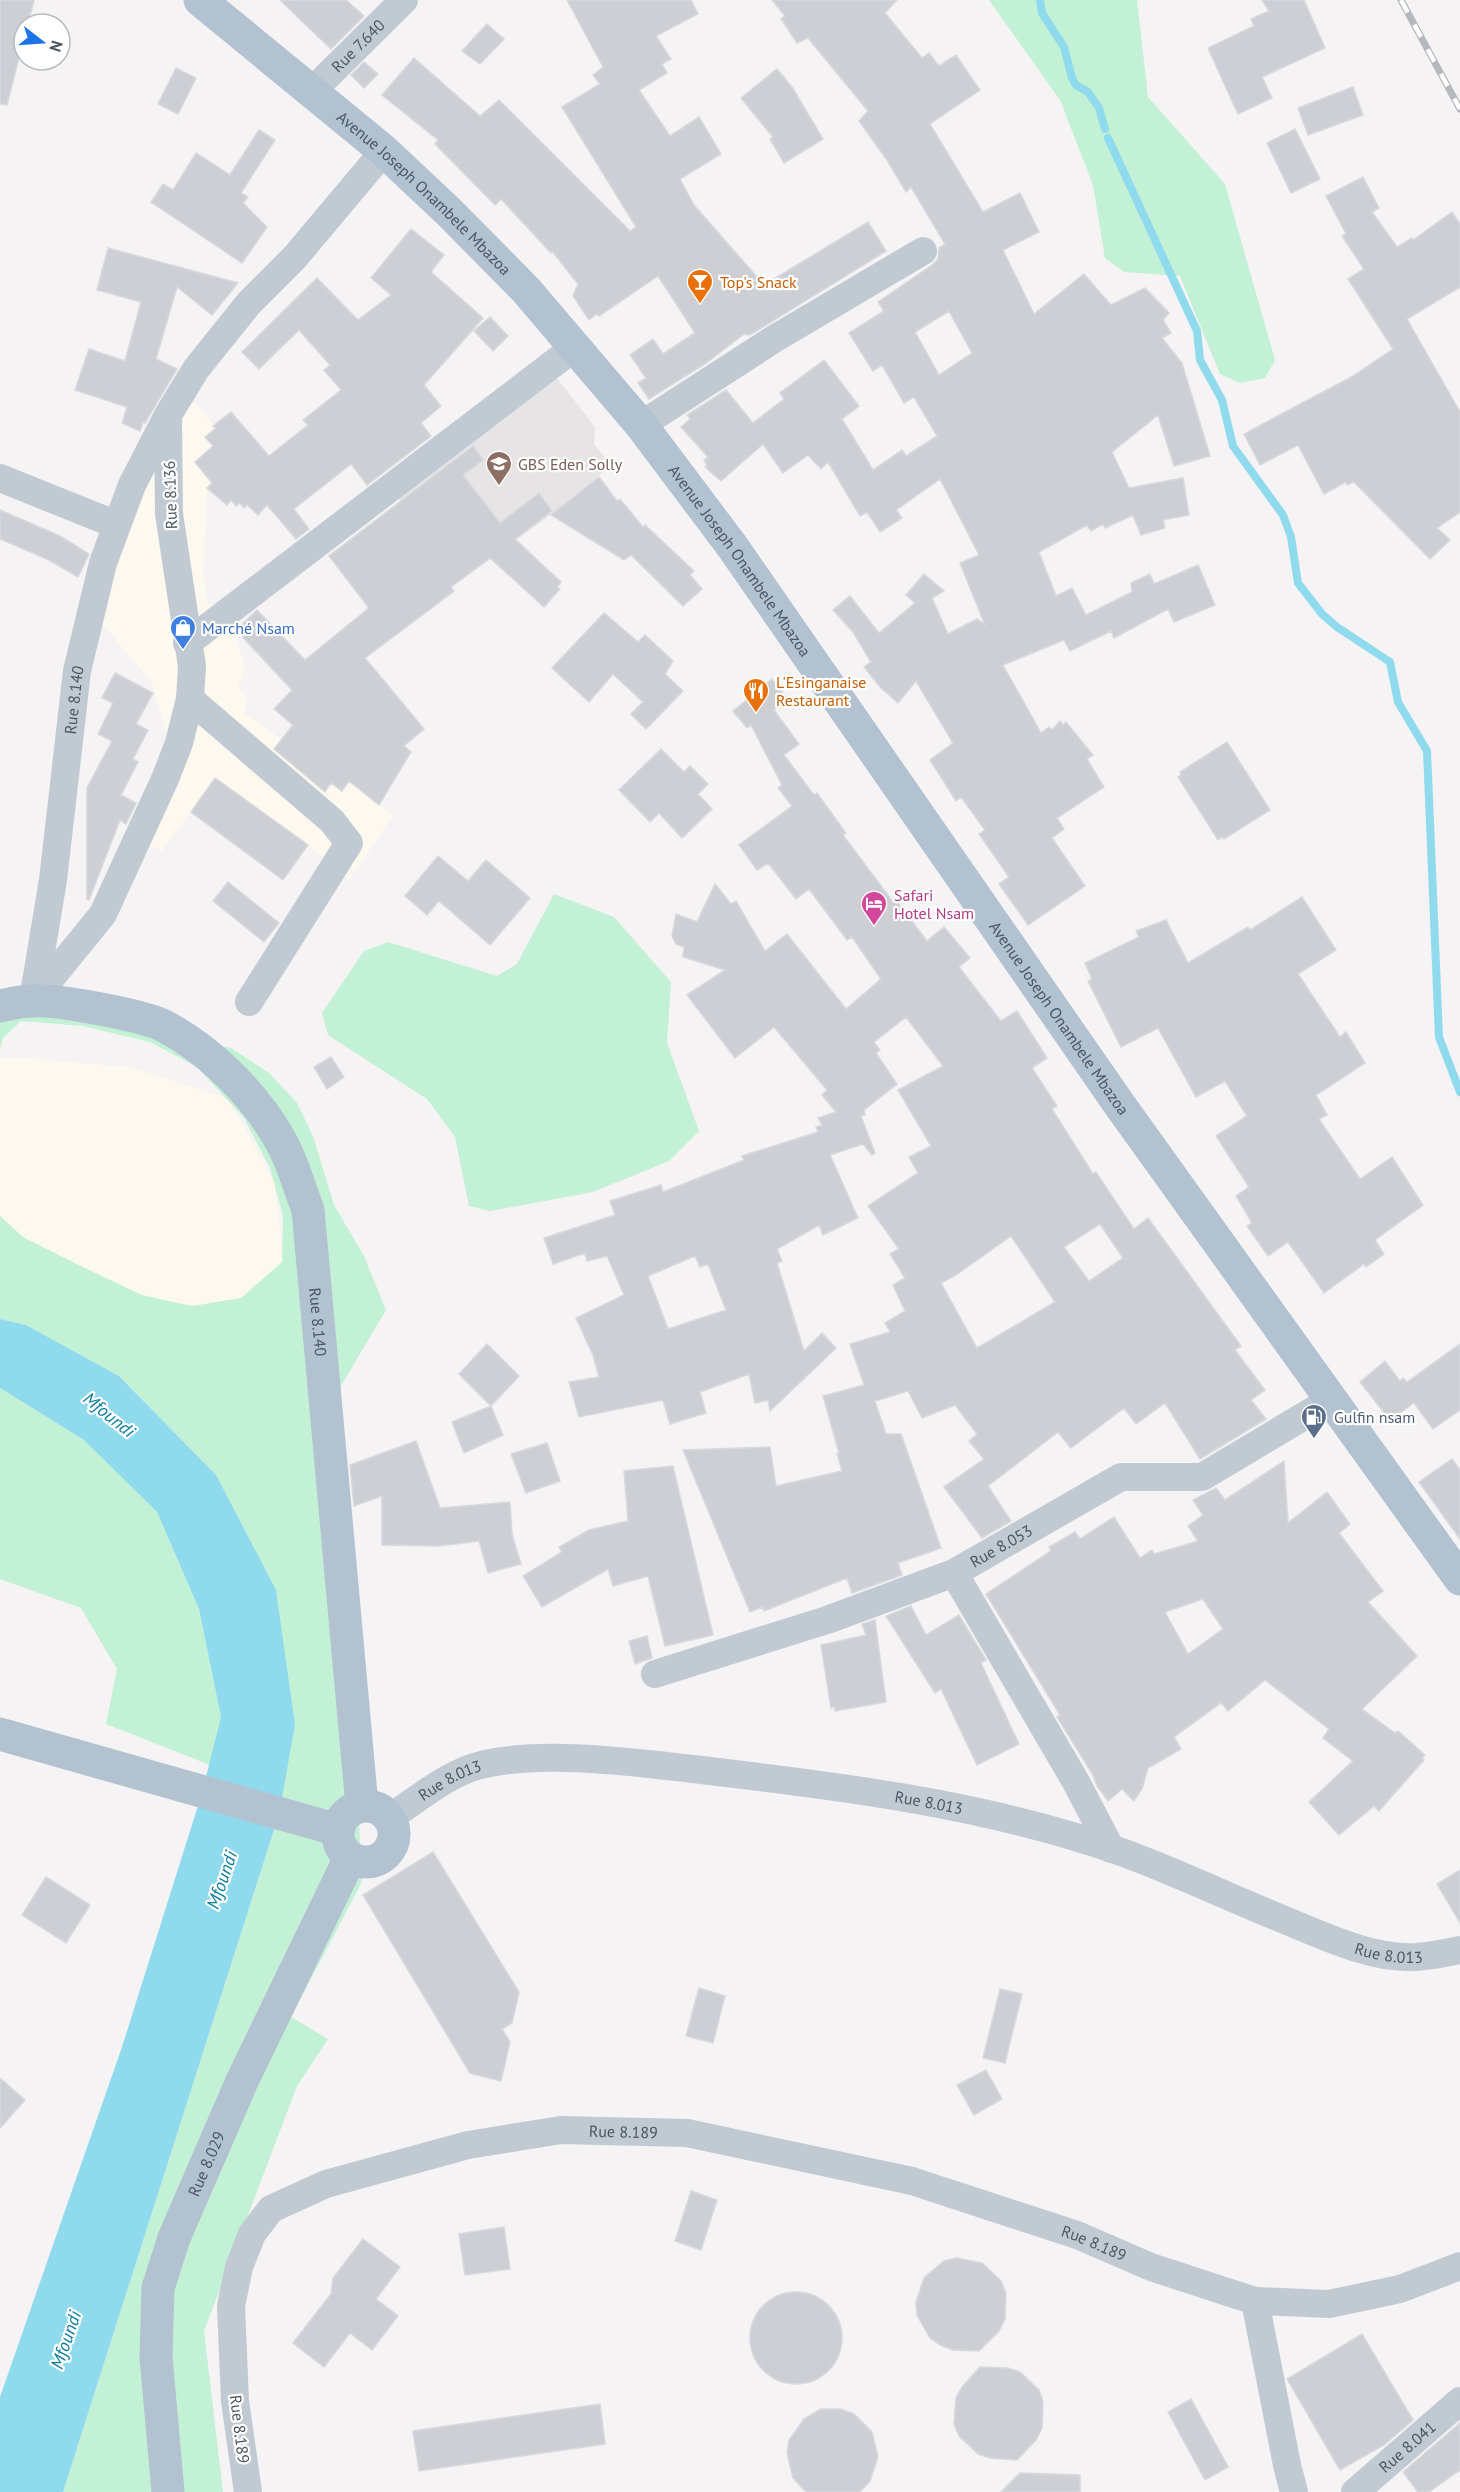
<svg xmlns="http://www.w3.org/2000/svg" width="1460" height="2492" font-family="'PT Sans',sans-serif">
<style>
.commercial{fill:#fdf9ef}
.education{fill:#e6e4e5}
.green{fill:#c3f1d5}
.water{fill:#90daee}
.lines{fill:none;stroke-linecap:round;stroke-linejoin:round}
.stream{stroke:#90daee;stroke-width:8}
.building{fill:#cdcfd5;stroke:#d7d9de;stroke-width:1.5;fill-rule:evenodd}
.minor{stroke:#c1cad2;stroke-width:28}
.major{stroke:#b3c2d1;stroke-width:33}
.rail-casing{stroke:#b5b8bd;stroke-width:7}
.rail{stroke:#fff;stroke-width:4.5;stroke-dasharray:14;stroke-linecap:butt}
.labels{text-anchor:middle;stroke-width:4.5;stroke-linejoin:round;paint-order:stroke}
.street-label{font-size:16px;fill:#4a5661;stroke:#fff}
.food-label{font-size:16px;fill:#c56008;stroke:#fff;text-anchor:start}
.education-label{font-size:16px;fill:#785e54;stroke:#fff;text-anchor:start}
.shop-label{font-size:16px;fill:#366cbe;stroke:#fff;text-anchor:start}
.hotel-label{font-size:16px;fill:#b23c85;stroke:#fff;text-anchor:start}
.service-label{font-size:16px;fill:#4e5e75;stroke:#fff;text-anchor:start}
.water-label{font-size:18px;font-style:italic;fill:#0c7c9b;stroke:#fff}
</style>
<rect width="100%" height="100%" fill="#f5f3f3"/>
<g class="commercial">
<polygon points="181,398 196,404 216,428 206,437 213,446 195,462 212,483 207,488 203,576 208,604 227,605 245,668 238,687 248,700 244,713 281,739 288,732 393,816 349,880 308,845 215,778 162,851 129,837 167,734 151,681 97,618 123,524"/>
<polygon points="13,1057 130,1067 229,1099 275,1184 285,1283 316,1435 0,1296 0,1059"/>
</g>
<polygon class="education" points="557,378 595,427 594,444 612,465 560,508 460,581 398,497"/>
<g class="green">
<polygon points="989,0 1137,0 1148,97 1225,184 1275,360 1265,378 1240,383 1220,374 1180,276 1124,272 1105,258 1093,185 1060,100"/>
<polygon points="554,894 614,917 671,982 667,1043 699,1131 669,1161 593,1192 490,1211 469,1206 455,1137 427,1099 328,1035 322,1013 364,951 388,942 497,976 517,964"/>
<polygon points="0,993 231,1048 269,1073 297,1103 313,1136 334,1205 364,1256 386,1310 326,1411 354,1719 362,1882 291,2017 328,2039 297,2086 204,2331 223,2492 63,2492 279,1814 216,1475 119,1376 26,1325 0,1319 0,1216 23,1237 87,1269 142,1295 192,1306 241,1298 282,1262 283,1216 270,1168 244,1118 197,1067 150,1042 83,1026 21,1021 3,1038 0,1049"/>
<polygon points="0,1388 84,1440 157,1512 199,1609 221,1717 210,1765 106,1724 117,1669 81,1608 0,1579"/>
</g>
<polygon class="water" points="0,1319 26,1325 119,1376 216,1475 276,1590 295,1725 279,1814 63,2492 0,2492 0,2397 122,2047 202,1793 221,1717 199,1609 157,1512 84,1440 0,1388"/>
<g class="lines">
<g class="stream">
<polyline points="1040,0 1042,13 1064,47 1072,78 1076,85 1088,92 1099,108 1105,129"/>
<polyline points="1108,138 1197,331 1200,360 1222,400 1233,446 1283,515 1291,537 1298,583 1322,614 1337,627 1390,662 1398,702 1427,751 1439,1037 1460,1092"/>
</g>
</g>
<g class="building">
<polygon points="0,0 34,0 28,24 24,24 24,38 7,105 0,104"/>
<polygon points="280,0 346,0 364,16 331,49"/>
<polygon points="567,0 691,0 698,14 656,36 671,59 662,64 667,73 639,90 670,136 699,117 721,154 680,179 694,205 764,285 868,222 886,251 750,335 744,334 705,364 649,399 638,383 646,378 630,355 653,339 663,354 695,333 658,276 599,316 597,314 589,320 573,296 578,284 552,251 551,253 501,199 495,205 435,144 438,140 382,95 414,58 480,116 499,100 630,231 636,227 562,107 600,84 593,75 603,67"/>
<path d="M772,0H897L885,13L922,58L929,53L939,66L956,55L980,90L930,124L983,212L1020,193L1039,232L1003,250L1034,314L1084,274L1111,305L1145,288L1169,313L1163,320L1171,333L1162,338L1182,363L1210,456L1174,466L1158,415L1112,452L1129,488L1183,478L1189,515L1163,520L1165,528L1141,535L1133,515L1105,528L1103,524L1091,531L1087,525L1039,552L1056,596L1072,588L1086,615L1132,592L1131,583L1150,574L1154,584L1198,565L1215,605L1174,622L1168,609L1114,638L1111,631L1070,651L1064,640L1003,665L1041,733L1049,727L1052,730L1060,721L1063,725L1066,722L1093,755L1087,759L1104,787L1057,818L1064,829L1052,838L1085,886L1028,925L999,884L1009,877L979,834L985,830L961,797L956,801L930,760L953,743L916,681L898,703L880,687L864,667L871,662L853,632L833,610L850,596L879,633L915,603L906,595L924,574L944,591L932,598L948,634L977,619L985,625L960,563L979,555L940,479L896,510L902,518L880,532L867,512L860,516L828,462L821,469L808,455L783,473L763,444L721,481L705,467L707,465L704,460L708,457L681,427L690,419L687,415L726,390L753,423L784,399L780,393L824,360L859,406L842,419L873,470L902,450L906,456L937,436L914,397L904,403L882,365L873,371L849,333L884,311L878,302L932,265L938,259L939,248L945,244L911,187L906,192L887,160L859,121L868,111L808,38L797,43L781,19L785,16ZM949,311L972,353L939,375L915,332Z"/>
<polygon points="1262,0 1304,0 1325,48 1262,77 1272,98 1238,114 1208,48 1254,26 1251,19 1269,11"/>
<polygon points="487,24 504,39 480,64 462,51"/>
<polygon points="364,62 378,74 364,88 351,75"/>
<polygon points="176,68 196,78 178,114 158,104"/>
<polygon points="777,69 792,87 823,139 784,163 770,139 773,137 741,98"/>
<polygon points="1353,87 1363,115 1308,135 1298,108"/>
<polygon points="1295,129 1320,179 1291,193 1267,143"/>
<polygon points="259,130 275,140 241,193 248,197 243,203 267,227 242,263 151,202 163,184 173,190 196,153 230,175"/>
<polygon points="1363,177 1379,208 1372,212 1397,247 1412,238 1413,240 1452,212 1460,224 1460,287 1407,319 1460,412 1460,512 1437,528 1450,540 1430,559 1354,482 1347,485 1346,482 1324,494 1298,445 1260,465 1244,434 1353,376 1393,349 1348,279 1364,269 1342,236 1346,234 1326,196"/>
<polygon points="411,229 444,255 431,272 483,318 424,385 441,406 421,423 431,436 367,485 351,464 294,509 309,529 296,539 267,505 258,515 247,505 244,508 240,503 236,506 231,500 227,505 207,488 212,483 195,462 213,446 205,437 216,428 213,426 231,412 269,456 308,425 303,420 341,390 324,370 330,365 299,330 259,369 242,352 317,278 358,320 391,295 371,278"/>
<polygon points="108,248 238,283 212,315 177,287 156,359 177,369 145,423 143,422 140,431 122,423 127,407 75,390 89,349 125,361 141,302 97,290"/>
<polygon points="490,317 508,336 493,351 474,331"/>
<polygon points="473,446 483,460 463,475 500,523 539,493 552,511 515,539 561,582 557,587 560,589 544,607 490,558 451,587 454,591 365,658 424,729 404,746 411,752 379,805 349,781 342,791 331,783 325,792 274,749 293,725 274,709 292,690 236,630 257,610 305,660 369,608 329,556"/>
<polygon points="599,477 617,501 620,499 643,527 645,525 694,571 690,575 702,589 683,606 631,555 624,560 551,515"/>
<polygon points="0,510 60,536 89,554 78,577 49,560 0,539"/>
<polygon points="604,613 638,642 645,635 673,661 665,674 683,691 646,729 631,714 643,702 613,674 589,702 552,668"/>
<polygon points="115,673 153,693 136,724 148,730 133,759 138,762 121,795 136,803 126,824 120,820 89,900 87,899 87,788 112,741 98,734 113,703 102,698"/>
<path d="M772,679L787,698L774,710L799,744L784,755L814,795L817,793L846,833L843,835L893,902L896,900L927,941L944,927L970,958L959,967L1001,1021L1017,1011L1047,1058L1032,1068L1057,1106L1052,1109L1093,1174L1096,1172L1134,1229L1148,1218L1241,1346L1235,1350L1265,1390L1251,1400L1266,1419L1200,1459L1165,1403L1136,1424L1124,1408L1071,1448L1058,1432L988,1486L1011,1521L982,1538L944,1487L984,1459L969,1441L977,1434L955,1405L922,1418L908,1391L875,1401L886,1434H901L941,1548L898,1563L902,1575L852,1593L847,1578L764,1611L763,1607L750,1612L683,1450L770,1447L776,1486L842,1471L837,1453H839L823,1396L864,1385L850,1344L890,1332L885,1323L905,1311L893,1285L905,1278L890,1254L899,1249L868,1206L918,1173L909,1157L931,1146L898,1090L943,1066L906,1017L874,1042L880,1050L876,1053L897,1084L864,1110L865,1115L861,1116L875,1153L872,1155L863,1144L830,1155L858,1218L823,1235L819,1225L777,1249L782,1261L777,1263L804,1351L822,1333L836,1348L770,1411L768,1400L755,1403L749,1374L700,1392L706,1413L670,1424L663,1400L579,1417L569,1382L599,1377L593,1355L576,1318L624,1295L607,1256L587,1261L585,1253L553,1264L544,1238L615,1215L610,1201L661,1185L663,1192L744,1160L742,1156L818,1132L816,1127L822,1125L818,1118L836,1112L822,1095L827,1090L774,1027L735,1058L687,995L725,970L683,957L684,947L676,944L672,936L676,914L697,922L715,884L731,904L736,901L765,951L787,934L846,1009L881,979L852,937L847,940L809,889L796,899L768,863L757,870L739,845L792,806L778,788L782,785L751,725L747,728L733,711ZM1100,1224L1123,1258L1089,1281L1064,1247ZM1011,1236L1055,1302L977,1348L941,1283L956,1275ZM695,1256L700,1267L708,1264L726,1310L668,1329L648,1276Z"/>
<polygon points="1227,742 1270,810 1224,839 1222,837 1218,840 1178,777 1181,775 1180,772"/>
<polygon points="661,749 684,772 690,766 708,784 698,794 712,809 682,838 659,813 650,822 619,790"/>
<polygon points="215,778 308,845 283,880 191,812"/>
<polygon points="438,856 468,881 486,860 530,898 490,945 439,901 427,915 405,896"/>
<polygon points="228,882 279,923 264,942 213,901"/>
<polygon points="1302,897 1336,950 1298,974 1340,1037 1346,1032 1365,1063 1316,1095 1327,1115 1319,1119 1360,1179 1392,1157 1423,1205 1375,1240 1384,1254 1366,1267 1364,1264 1324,1293 1288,1242 1268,1256 1247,1226 1252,1223 1236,1196 1249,1187 1216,1136 1247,1116 1225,1081 1196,1097 1158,1028 1121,1047 1088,981 1092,979 1085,963 1139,937 1136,931 1166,920 1188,963 1248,927 1250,930"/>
<polygon points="331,1057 344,1077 327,1089 314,1067"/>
<polygon points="487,1344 519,1376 491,1406 459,1374"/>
<polygon points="1460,1344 1460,1410 1433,1429 1414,1403 1390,1420 1360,1382 1385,1361 1400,1381 1403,1378 1407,1382"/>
<polygon points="491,1406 503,1435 464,1453 452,1422"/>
<polygon points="416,1441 440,1508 510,1502 512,1534 521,1564 488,1573 479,1541 439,1546 382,1545 382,1496 354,1506 350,1465"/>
<polygon points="547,1443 560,1481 526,1493 511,1454"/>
<polygon points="1452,1459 1460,1470 1460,1539 1419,1482"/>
<path d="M1284,1461L1288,1523L1327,1492L1350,1524L1339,1533L1383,1591L1368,1602L1417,1656L1362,1709L1395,1733L1398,1731L1425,1755L1422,1758L1424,1760L1379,1811L1374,1806L1339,1835L1309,1802L1353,1761L1323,1738L1329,1729L1265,1680L1228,1711L1221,1703L1174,1737L1181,1749L1148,1768L1142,1789L1134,1801L1122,1789L1108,1801L1097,1786L1093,1775L1057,1717L1060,1715L986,1594L1051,1551L1049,1547L1075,1532L1080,1539L1114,1517L1140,1558L1152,1550L1154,1554L1198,1541L1188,1526L1203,1515L1193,1500L1216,1488L1225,1500ZM1203,1599L1223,1629L1188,1654L1165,1612Z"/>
<polygon points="673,1466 713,1635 665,1646 648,1576 613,1586 608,1569 542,1607 523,1576 562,1552 559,1547 589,1530 628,1521 624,1471"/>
<polygon points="911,1606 926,1635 959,1615 986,1660 981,1663 1019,1744 977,1765 941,1689 935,1693 886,1616"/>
<polygon points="875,1620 886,1702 835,1711 835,1707 831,1708 821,1645 866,1635 862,1624"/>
<polygon points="647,1636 652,1658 635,1664 629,1641"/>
<polygon points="433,1852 519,1992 512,2023 502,2029 510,2042 501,2081 470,2073 363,1895"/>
<polygon points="1460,1870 1460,1923 1437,1884"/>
<polygon points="46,1877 90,1905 66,1943 22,1915"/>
<polygon points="699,1988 725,1996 713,2043 686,2036"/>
<polygon points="1000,1989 1022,1994 1005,2063 983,2058"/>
<polygon points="986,2070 1002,2099 974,2115 957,2085"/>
<polygon points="0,2078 25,2100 0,2128"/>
<polygon points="691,2191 717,2200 701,2250 675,2241"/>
<polygon points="504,2227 510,2269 465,2275 459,2234"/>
<polygon points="363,2239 400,2267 376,2299 398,2316 372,2350 350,2333 324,2367 293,2343 331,2294 333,2278"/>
<polygon points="957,2258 982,2263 1001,2281 1006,2293 1005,2319 999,2331 979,2351 953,2350 940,2345 930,2338 917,2315 916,2302 924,2278 944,2261"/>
<circle cx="796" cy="2338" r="46"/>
<polygon points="1362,2334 1413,2420 1384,2445 1340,2470 1287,2379"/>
<polygon points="980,2367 1008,2368 1020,2372 1039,2390 1043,2402 1042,2428 1036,2440 1017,2460 990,2458 978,2454 959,2436 954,2424 956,2398 962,2387"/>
<polygon points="1191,2399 1228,2467 1205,2480 1168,2412"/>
<polygon points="600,2404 605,2444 419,2471 413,2431"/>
<polygon points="821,2409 841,2409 854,2414 872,2432 878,2457 870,2481 860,2492 806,2492 793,2478 787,2453 789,2440 804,2419"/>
<polygon points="1460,2423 1460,2470 1429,2492 1418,2492 1403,2472"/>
<polygon points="1020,2473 1080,2475 1080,2492 1001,2492"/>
</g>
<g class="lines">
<g class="minor">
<path id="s1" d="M311,92L404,0"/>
<polyline points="641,425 774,339 923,251"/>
<polyline points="0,478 117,525"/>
<polyline points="187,643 575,347"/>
<polyline points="34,999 103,914 165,779 179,743 190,699"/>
<path id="s2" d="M33,1000L53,880L77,671L103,563L132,485L166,419"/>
<polyline points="249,1002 349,843 332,821 190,699 192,666 169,514 168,415 196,369 249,303 295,257 384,151"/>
<polyline points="954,1573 1076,1782 1111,1849"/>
<path id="s3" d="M655,1674L827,1620L954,1573L1121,1477H1202L1331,1400"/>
<path id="s4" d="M389,1818C417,1800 448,1773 481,1765C543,1750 630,1762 693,1769C838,1786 989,1804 1127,1854C1183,1875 1237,1901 1292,1923C1330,1939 1374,1959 1416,1957C1430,1956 1446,1953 1460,1950"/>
<polyline points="1255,2301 1287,2465 1294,2492"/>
<path id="s5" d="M248,2492L235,2401L231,2306L239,2267L252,2234L271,2209L326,2184L468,2145L561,2130L687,2133L912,2181L1077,2235L1151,2267L1255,2301L1329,2304L1400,2289L1460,2266"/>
<path id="s6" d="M1355,2492L1460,2401"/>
</g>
<g class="major">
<path id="s7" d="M200,0L384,151L449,212L526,290L641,425L732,546L1119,1104L1460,1579"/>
<path id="s8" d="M0,1006C10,1004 21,1001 32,1001C56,999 140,1015 162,1025C208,1048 254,1094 279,1138C292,1159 299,1187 308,1210L362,1806"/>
<polyline points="0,1734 338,1830"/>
<circle cx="366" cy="1834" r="28"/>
<path id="s9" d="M168,2492L156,2357L158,2288L174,2238L242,2081L350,1858"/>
</g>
<defs>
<polyline id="rail" points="1401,0 1460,109"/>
</defs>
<use href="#rail" class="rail-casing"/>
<use href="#rail" class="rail"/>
</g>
<defs>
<symbol id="bar-pin" viewBox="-11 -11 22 30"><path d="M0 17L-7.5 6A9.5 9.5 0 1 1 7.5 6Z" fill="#e8710a" stroke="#fff"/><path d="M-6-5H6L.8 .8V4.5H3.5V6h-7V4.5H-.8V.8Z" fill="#fff"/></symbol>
<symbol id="school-pin" viewBox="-11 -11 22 30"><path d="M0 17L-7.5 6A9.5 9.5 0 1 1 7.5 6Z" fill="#8d6e63" stroke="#fff"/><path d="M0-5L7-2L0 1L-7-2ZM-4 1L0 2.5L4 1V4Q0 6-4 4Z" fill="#fff"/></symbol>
<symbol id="shop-pin" viewBox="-11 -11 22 30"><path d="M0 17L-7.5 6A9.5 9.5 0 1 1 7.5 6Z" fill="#3f7fe0" stroke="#fff"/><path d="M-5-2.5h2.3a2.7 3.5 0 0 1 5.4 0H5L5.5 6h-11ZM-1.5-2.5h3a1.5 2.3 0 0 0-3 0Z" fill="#fff"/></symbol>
<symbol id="restaurant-pin" viewBox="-11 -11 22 30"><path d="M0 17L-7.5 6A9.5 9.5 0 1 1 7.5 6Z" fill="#e8710a" stroke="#fff"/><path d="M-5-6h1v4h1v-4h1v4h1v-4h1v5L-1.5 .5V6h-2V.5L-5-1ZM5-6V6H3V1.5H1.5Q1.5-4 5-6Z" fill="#fff"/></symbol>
<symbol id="hotel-pin" viewBox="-11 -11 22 30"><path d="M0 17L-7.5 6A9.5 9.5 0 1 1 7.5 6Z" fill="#d1479c" stroke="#fff"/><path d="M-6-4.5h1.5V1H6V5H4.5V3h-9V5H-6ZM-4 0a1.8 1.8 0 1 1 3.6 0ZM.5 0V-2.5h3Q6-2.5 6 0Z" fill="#fff"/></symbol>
<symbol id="fuel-pin" viewBox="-11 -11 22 30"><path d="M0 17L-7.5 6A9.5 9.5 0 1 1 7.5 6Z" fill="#5c6f8a" stroke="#fff"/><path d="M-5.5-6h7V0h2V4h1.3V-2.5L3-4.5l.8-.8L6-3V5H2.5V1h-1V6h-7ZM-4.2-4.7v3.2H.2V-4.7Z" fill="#fff"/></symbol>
</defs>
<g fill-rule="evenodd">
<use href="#bar-pin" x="685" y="267" width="30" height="40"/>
<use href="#school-pin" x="484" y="449" width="30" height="40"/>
<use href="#shop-pin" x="168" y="613" width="30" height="40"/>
<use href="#restaurant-pin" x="741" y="676" width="30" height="40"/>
<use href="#hotel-pin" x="859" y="889" width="30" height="40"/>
<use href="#fuel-pin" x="1299" y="1402" width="30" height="40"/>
</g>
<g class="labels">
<g class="street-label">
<text dy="6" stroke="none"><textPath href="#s1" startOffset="66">Rue 7.640</textPath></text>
<text dy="6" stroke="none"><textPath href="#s7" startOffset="296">Avenue Joseph Onambele Mbazoa</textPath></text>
<text transform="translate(170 495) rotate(-92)" y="6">Rue 8.136</text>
<text dy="6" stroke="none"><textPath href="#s7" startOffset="782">Avenue Joseph Onambele Mbazoa</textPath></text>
<text dy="6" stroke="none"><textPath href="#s2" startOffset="303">Rue 8.140</textPath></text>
<text dy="6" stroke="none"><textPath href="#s7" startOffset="1340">Avenue Joseph Onambele Mbazoa</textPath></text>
<text dy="6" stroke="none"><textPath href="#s8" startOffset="520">Rue 8.140</textPath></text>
<text dy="6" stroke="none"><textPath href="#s3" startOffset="370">Rue 8.053</textPath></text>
<text dy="6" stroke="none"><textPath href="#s4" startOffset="72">Rue 8.013</textPath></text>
<text dy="6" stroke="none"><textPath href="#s4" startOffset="558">Rue 8.013</textPath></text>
<text dy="6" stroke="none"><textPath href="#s4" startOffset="1044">Rue 8.013</textPath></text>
<text dy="6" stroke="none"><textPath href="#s5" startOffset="658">Rue 8.189</textPath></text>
<text dy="6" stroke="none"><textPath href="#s9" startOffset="338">Rue 8.029</textPath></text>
<text dy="6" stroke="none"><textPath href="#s5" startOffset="1144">Rue 8.189</textPath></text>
<text transform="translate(240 2429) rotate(83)" y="6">Rue 8.189</text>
<text dy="6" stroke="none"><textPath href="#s6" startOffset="69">Rue 8.041</textPath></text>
</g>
<g class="food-label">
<text x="720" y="288">Top's Snack</text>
<text x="776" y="688">L'Esinganaise<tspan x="776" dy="18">Restaurant</tspan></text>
</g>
<g class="education-label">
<text x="518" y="470">GBS Eden Solly</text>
</g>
<g class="shop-label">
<text x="202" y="634">Marché Nsam</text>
</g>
<g class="hotel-label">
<text x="894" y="901">Safari<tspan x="894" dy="18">Hotel Nsam</tspan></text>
</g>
<g class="service-label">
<text x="1334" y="1423">Gulfin nsam</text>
</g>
<g class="water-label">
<text transform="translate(109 1415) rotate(39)" y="6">Mfoundi</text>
<text transform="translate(222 1880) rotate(-71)" y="6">Mfoundi</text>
<text transform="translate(66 2340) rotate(-71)" y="6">Mfoundi</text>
</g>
</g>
<g transform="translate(42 42) rotate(107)"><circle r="28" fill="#ffffff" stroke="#b7bbc0" stroke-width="1.5"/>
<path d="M0-4.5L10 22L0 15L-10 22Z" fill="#1a73e8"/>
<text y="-9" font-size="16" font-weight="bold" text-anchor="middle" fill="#4a5661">N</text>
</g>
</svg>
